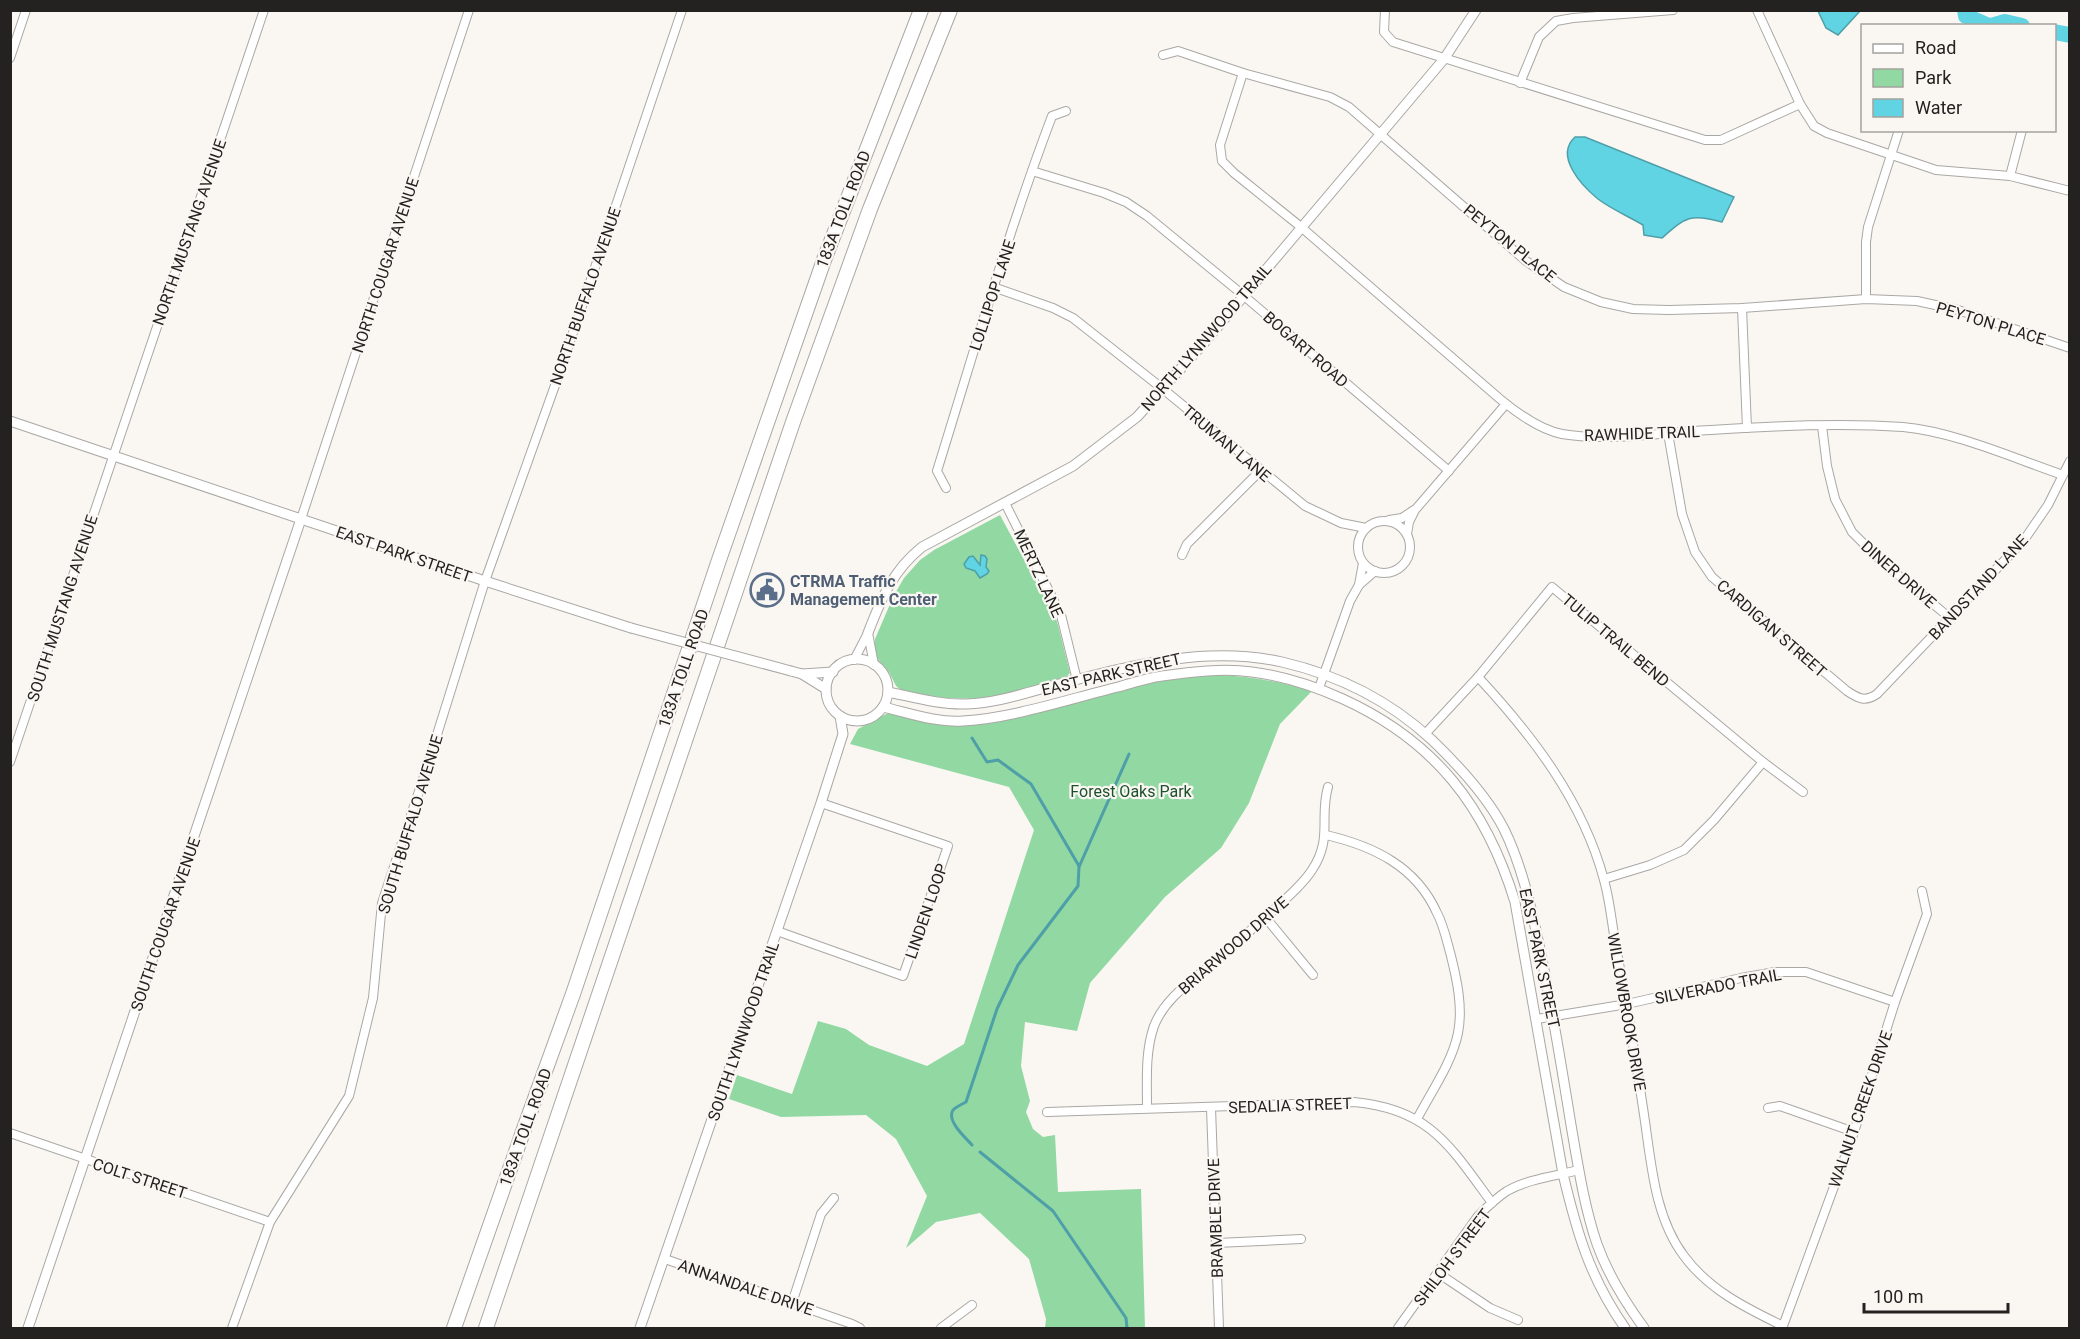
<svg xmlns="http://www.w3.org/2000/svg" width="2080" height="1339" font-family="Roboto,sans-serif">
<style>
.green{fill:#92d8a2}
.water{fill:#61d4e3;stroke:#4e9fa8;stroke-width:1.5}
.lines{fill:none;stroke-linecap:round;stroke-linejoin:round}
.stream{stroke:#4e9fa8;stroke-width:3}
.river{stroke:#61d4e3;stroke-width:16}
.minor-casing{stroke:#aaa8a4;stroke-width:10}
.tertiary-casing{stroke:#aaa8a4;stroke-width:11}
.motorway-casing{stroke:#aaa8a4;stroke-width:16}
.minor{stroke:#fff;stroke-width:8}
.tertiary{stroke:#fff;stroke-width:9}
.motorway{stroke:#fff;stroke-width:14}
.tertiary-bridge-casing{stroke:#aaa8a4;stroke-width:11;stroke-linecap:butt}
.tertiary-bridge{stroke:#fff;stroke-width:9}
.labels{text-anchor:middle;stroke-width:4.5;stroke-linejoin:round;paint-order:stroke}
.street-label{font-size:16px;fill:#232220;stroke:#faf7f3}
.service-label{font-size:16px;font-weight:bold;fill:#4e5e75;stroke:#faf7f3;text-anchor:start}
.park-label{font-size:16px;fill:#1d502c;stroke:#faf7f3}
</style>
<rect width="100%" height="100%" fill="#faf7f3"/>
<g class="green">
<polygon points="1000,515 1057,621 1070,673 1065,678 984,699 945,698 905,693 896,686 889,672 877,658 874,649 875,639 894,595 904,578 920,560 934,550"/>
<path d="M1222,675C1253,677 1282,682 1312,691L1280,724L1249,803L1221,848L1165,897L1090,983L1077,1031L1025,1022L1021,1066L1030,1101L1026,1112L1033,1129L1043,1137L1055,1135L1058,1192L1141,1189L1145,1328H1045L1046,1319L1029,1259L980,1213L936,1222L906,1248L927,1196L896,1139L866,1115L781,1117L729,1099L737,1075L792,1094L818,1021L846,1029L869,1045L927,1066L964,1044L1034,830L1009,787L850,744L858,729L888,713L946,723L1160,679Z"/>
</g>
<g class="water">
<polygon points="1818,11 1860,11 1838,35 1826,28"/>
<path d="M1575,137H1585L1734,197L1722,222C1689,214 1687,216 1662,238L1644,235L1643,225C1628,216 1611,209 1598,199C1582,186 1554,156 1575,137Z"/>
<polygon points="981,555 985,556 987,559 986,567 989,571 987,574 980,578 975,571 966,568 964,564 969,557 973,556 980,565"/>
</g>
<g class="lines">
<g class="stream">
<polyline points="972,738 987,762 998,760 1031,784 1079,866"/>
<path d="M972,1145C966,1138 946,1121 953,1110C956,1107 962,1104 966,1102L997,1009L1018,965L1078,886L1079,867L1129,754"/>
<polyline points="980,1152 1053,1211 1126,1318 1127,1328"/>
</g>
<g class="river">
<polyline points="1965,10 1966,16 1989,26"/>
<polyline points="1991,26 2005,22 2022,26"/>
<polyline points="2054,32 2070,35"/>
</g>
<defs>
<g id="minor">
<polyline points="1385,10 1384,32 1393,42 1705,140 1721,140 1800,104"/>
<polyline points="1757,10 1800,104 1814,126 1827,133 1936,170 2010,176 2070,191"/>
<polyline points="1163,55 1178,51 1243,73 1330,97 1349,107 1526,261 1564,287 1601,302 1633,309 1669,310 1742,308 1866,299 1917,301 1958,310 2070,348"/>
<polyline points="10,58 26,10"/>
<path d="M1243,73L1220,145L1222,161L1234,173L1301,227L1500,399C1517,413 1540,430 1562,434C1603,441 1652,434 1694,431C1763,427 1834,422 1903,427C1956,432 2013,458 2063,475"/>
<polyline points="1520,83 1539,37 1556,21 1573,18 1673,10"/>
<polyline points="1032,171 1104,193 1126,202 1147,216 1243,295 1449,471"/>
<polyline points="2010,176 2022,130"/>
<polyline points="993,287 1053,308 1073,318 1163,389 1305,506 1341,523 1366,528"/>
<polyline points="1866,299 1866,242 1868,227 1899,130"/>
<polyline points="1742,308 1747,428"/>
<polyline points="1822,426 1827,466 1835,499 1852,532 1880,560 1950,618"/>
<path d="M1668,433L1682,514L1695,552L1712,577L1847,691C1859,699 1865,702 1877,694L2024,540L2048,505L2070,461"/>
<path d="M946,488L937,471C974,352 1008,232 1052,116L1066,111"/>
<polyline points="1005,503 1061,615 1077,680"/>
<polyline points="301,519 469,10"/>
<polyline points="1389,520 1402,518 1414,510"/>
<circle cx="1384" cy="547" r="26"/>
<polyline points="1407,534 1409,522 1415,510 1506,404"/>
<polyline points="1182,555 1187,544 1260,471"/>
<polyline points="1359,585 1363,563"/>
<polyline points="868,633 874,665"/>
<polyline points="854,660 868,633"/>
<path d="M1478,677C1532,735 1583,801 1604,880C1610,901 1612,925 1616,947C1626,1001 1635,1054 1643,1108C1651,1158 1653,1215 1684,1256C1709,1290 1746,1308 1783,1326L1854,1132L1895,1002L1927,914L1922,891"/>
<polyline points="1319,688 1350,601 1359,585 1375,571"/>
<polyline points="1425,734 1478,677 1552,587 1763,762 1803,792"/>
<polyline points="10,762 264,10"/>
<path d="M1326,835C1373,846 1416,866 1437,913C1444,926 1447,942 1451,956C1457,980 1463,1008 1458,1033C1452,1063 1431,1092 1417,1119"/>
<polyline points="1604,879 1650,865 1684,850 1714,820 1763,762"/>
<polyline points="1266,918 1313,975"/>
<polyline points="777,931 903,976 948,846 821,803"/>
<polyline points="1537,1019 1627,1004 1741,978 1775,972 1806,972 1895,1002"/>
<path d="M1147,1107C1147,1080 1145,1052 1154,1026C1163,1003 1183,987 1202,972C1227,950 1253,929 1278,906C1290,895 1303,884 1312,870C1333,838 1319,818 1328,787"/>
<polyline points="1211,1108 1219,1328"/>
<polyline points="1768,1108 1780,1106 1854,1132"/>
<path d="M1047,1112L1354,1102C1430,1109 1450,1146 1492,1203"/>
<polyline points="10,1133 270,1222"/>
<polyline points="1217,1243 1301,1239"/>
<polyline points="665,1259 852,1324 860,1328"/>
<polyline points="1438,1273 1490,1308 1518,1320"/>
<polyline points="792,1303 821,1214 834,1198"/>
<polyline points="232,1328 270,1222 349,1096 373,998 382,903 426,770 485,581 558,377 682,10"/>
<polyline points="941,1328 972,1305"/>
<path d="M1398,1328L1478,1216C1487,1207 1496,1198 1507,1191C1528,1179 1555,1176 1579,1170"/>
</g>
<g id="tertiary">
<polyline points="10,421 485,581 631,628"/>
<path d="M868,633C881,599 893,570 922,547L1073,466L1137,417L1204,343L1444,59L1476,10"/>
<circle cx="857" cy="690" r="31"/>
<polyline points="791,671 802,674 826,689"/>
<polyline points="802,674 833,672"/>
<path d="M888,692C913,697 940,705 966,704C996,703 1026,693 1055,685C1130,666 1205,645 1282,662C1338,675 1390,701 1432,740C1459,766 1487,796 1504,829C1521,864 1530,902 1538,940C1551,1001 1561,1063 1571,1125C1578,1165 1584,1206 1597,1244C1608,1275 1625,1302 1644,1328"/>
<path d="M883,707C909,713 937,723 963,721C1013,718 1069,699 1118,687C1132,683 1147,678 1162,676C1191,672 1223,668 1252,672C1284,676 1314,686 1343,699C1435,741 1486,807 1515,902L1563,1174C1577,1233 1590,1278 1625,1328"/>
<polyline points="28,1328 301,519"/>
<polyline points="640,1328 821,803 843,734 840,716"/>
</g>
<g id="motorway">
<polyline points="454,1328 524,1129 573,994 719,560 824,260 921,10"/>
<polyline points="486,1328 793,422 870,209 950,10"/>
</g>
</defs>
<use href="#minor" class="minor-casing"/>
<use href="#tertiary" class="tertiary-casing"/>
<use href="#motorway" class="motorway-casing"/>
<use href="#minor" class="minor"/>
<use href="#tertiary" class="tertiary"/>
<use href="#motorway" class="motorway"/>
<defs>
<polyline id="tertiary-bridge" points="631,628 791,671"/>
</defs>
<use href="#tertiary-bridge" class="tertiary-bridge-casing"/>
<use href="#tertiary-bridge" class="tertiary-bridge"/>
</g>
<defs>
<symbol id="civic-ring" viewBox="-11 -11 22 22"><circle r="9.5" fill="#faf7f3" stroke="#5c6f8a" stroke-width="1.5"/><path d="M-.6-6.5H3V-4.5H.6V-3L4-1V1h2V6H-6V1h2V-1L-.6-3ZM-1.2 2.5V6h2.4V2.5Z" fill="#5c6f8a"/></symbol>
</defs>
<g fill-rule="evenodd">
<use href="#civic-ring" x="748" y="571" width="38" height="38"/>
</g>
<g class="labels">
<g class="street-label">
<text transform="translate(843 209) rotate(-69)" y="6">183A TOLL ROAD</text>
<text transform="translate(189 232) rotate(-71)" y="6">NORTH MUSTANG AVENUE</text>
<text transform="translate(1510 243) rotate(39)" y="6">PEYTON PLACE</text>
<text transform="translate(385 265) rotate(-72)" y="6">NORTH COUGAR AVENUE</text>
<text transform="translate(992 295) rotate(-72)" y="6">LOLLIPOP LANE</text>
<text transform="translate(585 296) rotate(-71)" y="6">NORTH BUFFALO AVENUE</text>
<text transform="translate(1991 323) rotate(17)" y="6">PEYTON PLACE</text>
<text transform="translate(1206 337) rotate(-49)" y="6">NORTH LYNNWOOD TRAIL</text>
<text transform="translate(1306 349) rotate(41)" y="6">BOGART ROAD</text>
<text transform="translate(1642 433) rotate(-2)" y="6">RAWHIDE TRAIL</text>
<text transform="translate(1227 443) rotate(40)" y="6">TRUMAN LANE</text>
<text transform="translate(404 554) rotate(19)" y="6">EAST PARK STREET</text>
<text transform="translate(1039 573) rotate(65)" y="6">MERTZ LANE</text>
<text transform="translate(1899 574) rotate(41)" y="6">DINER DRIVE</text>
<text transform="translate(1978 587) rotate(-47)" y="6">BANDSTAND LANE</text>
<text transform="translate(62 608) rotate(-72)" y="6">SOUTH MUSTANG AVENUE</text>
<text transform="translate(1772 628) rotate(41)" y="6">CARDIGAN STREET</text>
<text transform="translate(1616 640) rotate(40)" y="6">TULIP TRAIL BEND</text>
<text transform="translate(683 668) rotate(-71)" y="6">183A TOLL ROAD</text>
<text transform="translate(1111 674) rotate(-13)" y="6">EAST PARK STREET</text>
<text transform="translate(410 824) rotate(-73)" y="6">SOUTH BUFFALO AVENUE</text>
<text transform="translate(926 911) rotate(-71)" y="6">LINDEN LOOP</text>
<text transform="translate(165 924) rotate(-71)" y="6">SOUTH COUGAR AVENUE</text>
<text transform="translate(1233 945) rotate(-41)" y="6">BRIARWOOD DRIVE</text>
<text transform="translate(1540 958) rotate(78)" y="6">EAST PARK STREET</text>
<text transform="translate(1718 986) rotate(-11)" y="6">SILVERADO TRAIL</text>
<text transform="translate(1627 1012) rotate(80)" y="6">WILLOWBROOK DRIVE</text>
<text transform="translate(743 1031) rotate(-71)" y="6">SOUTH LYNNWOOD TRAIL</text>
<text transform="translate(1290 1105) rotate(-2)" y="6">SEDALIA STREET</text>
<text transform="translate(1860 1109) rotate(-71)" y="6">WALNUT CREEK DRIVE</text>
<text transform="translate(525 1127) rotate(-70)" y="6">183A TOLL ROAD</text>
<text transform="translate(140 1178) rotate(18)" y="6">COLT STREET</text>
<text transform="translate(1215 1218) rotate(-92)" y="6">BRAMBLE DRIVE</text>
<text transform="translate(1452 1257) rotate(-53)" y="6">SHILOH STREET</text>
<text transform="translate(746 1287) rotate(19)" y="6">ANNANDALE DRIVE</text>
</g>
<g class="service-label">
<text x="790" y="587">CTRMA Traffic<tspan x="790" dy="18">Management Center</tspan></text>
</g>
<g class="park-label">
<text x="1131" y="797">Forest Oaks Park</text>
</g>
</g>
<rect width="2080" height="1339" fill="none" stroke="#232220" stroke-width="24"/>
<rect x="1861" y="24" width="195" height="108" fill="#faf7f3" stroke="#a4a29f" stroke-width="1.5"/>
<rect x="1873" y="44" width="30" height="9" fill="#ffffff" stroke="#a4a29f" stroke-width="1.5"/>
<text x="1915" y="54" font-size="18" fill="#232220">Road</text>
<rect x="1873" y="69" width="30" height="18" fill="#92d8a2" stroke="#a4a29f" stroke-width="1.5"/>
<text x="1915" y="84" font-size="18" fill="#232220">Park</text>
<rect x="1873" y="99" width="30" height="18" fill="#61d4e3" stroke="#a4a29f" stroke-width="1.5"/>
<text x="1915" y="114" font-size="18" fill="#232220">Water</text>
<path d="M1864 1303v9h144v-9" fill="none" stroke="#232220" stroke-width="3"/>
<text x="1873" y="1303" font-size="18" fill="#232220" stroke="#faf7f3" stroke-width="4.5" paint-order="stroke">100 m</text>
</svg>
